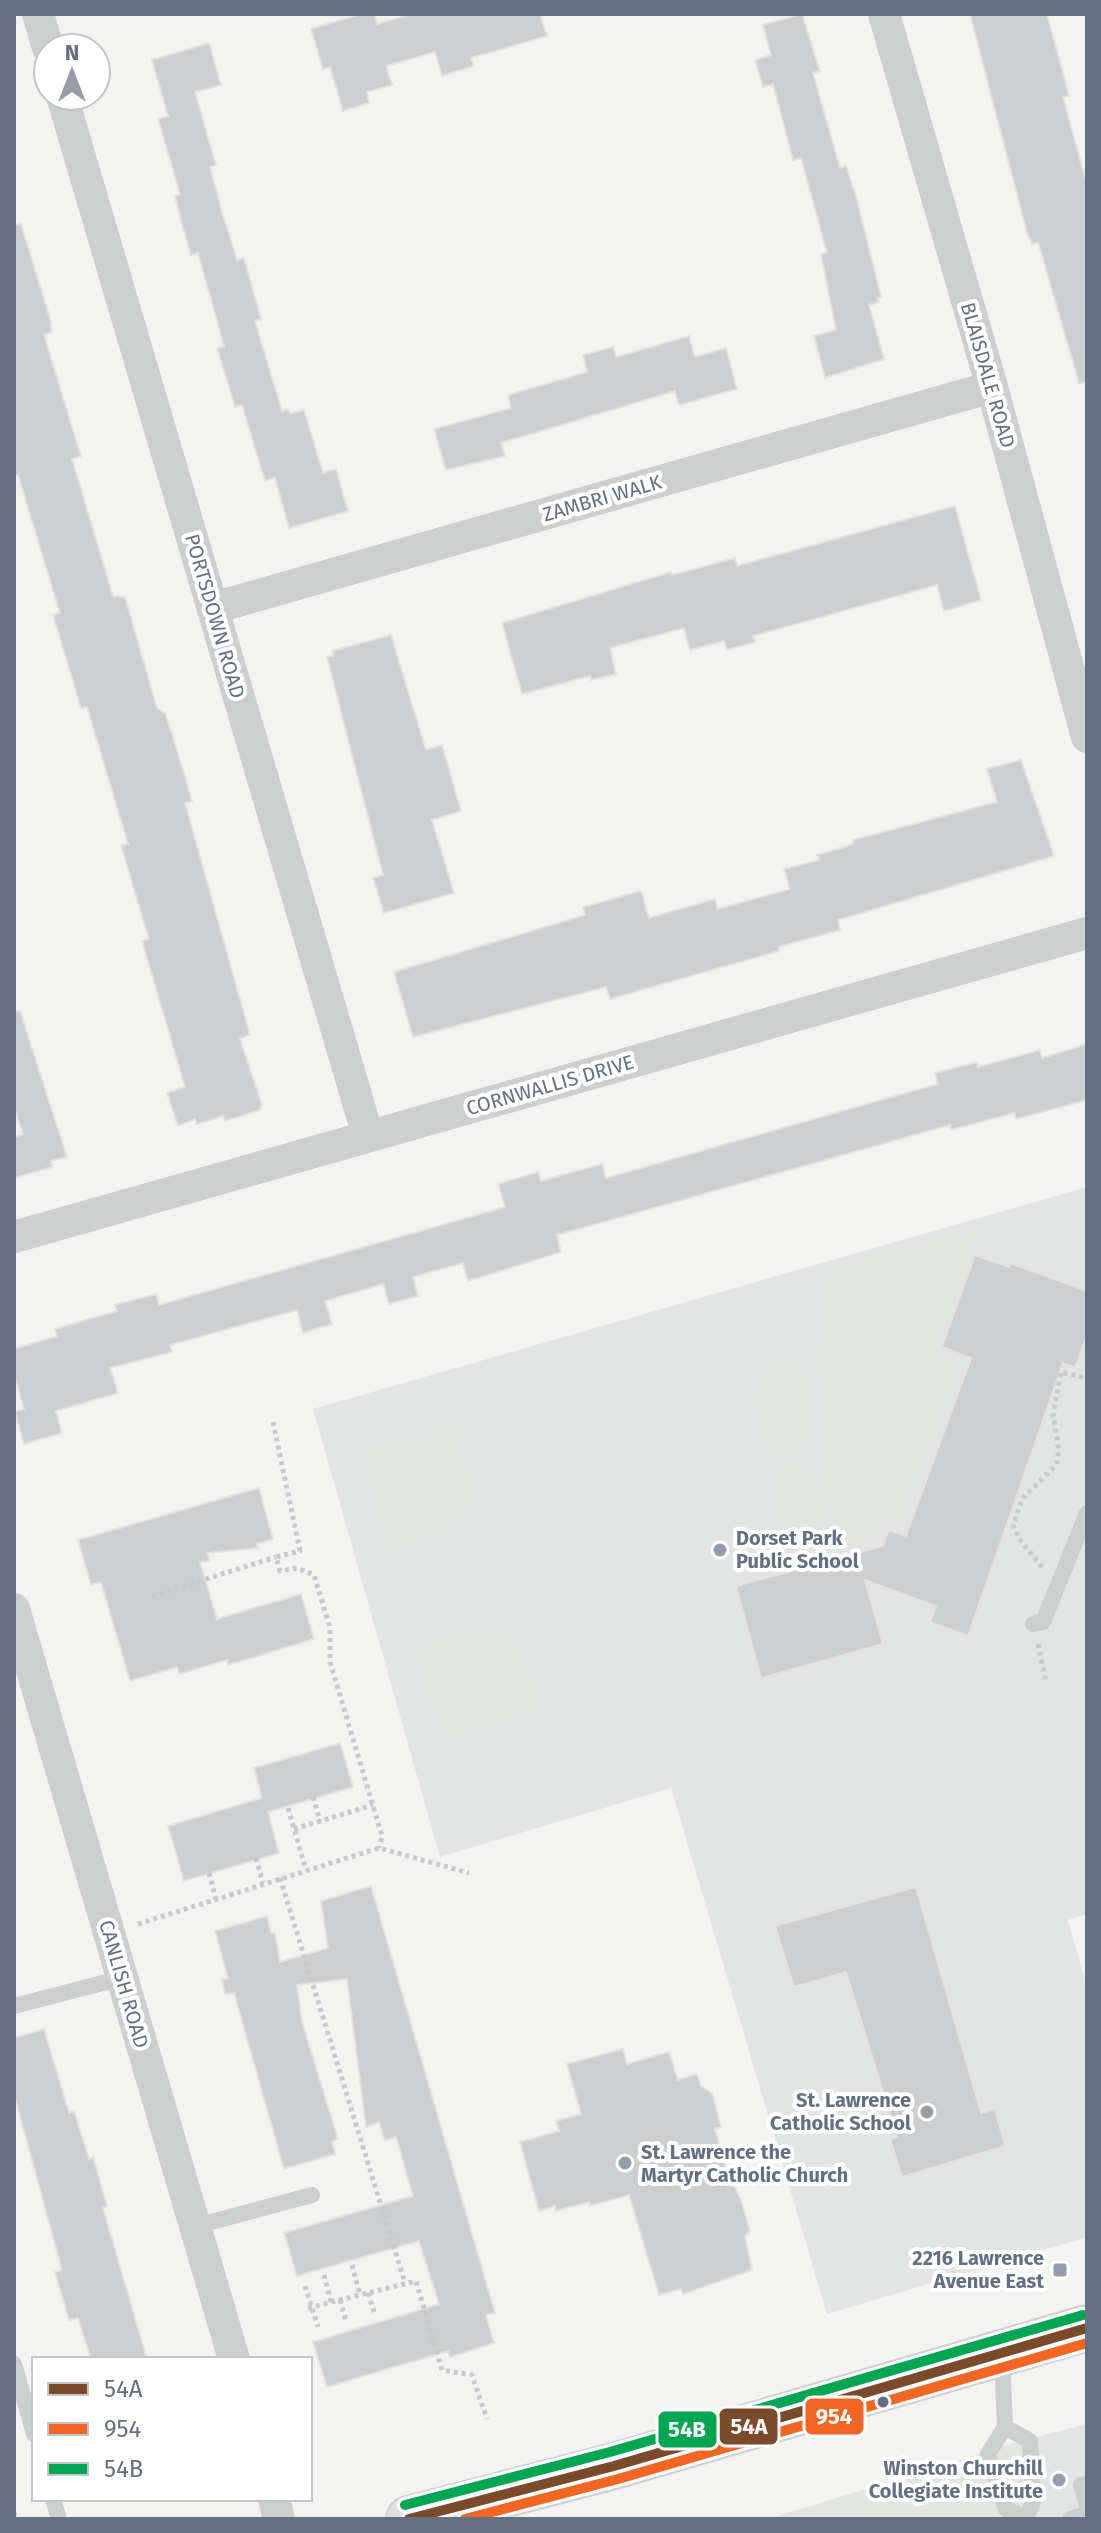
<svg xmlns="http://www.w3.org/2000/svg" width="1101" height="2533" font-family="'Fira Sans',sans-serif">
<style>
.built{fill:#e3e4e4}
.green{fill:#e2e6df}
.building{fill:#cdcecf;stroke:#e2e2e1;stroke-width:2}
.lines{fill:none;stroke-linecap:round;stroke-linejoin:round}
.secondary-casing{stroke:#cfd0d0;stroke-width:48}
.path{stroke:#c9cacb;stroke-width:5;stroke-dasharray:4 4;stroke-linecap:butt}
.lane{stroke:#cdcece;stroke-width:16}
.street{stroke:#cdcece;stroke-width:32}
.secondary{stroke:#e0e0e1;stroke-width:44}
.bus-1-casing{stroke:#fff;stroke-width:16}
.bus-2-casing{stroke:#fff;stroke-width:16}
.bus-3-casing{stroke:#fff;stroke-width:16}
.bus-1{stroke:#7a4b2a;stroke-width:10}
.bus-2{stroke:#f26522;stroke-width:10}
.bus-3{stroke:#00a651;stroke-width:10}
.poi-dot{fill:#959da9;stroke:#fff;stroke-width:3}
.bus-dot{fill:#636f82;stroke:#fff;stroke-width:3}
.labels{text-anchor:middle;stroke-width:8;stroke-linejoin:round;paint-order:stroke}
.street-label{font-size:20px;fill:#636f82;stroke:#fff}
.poi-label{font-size:20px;font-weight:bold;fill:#636f82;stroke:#fff;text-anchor:end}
.line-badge{stroke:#fff;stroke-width:3}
.badge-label{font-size:22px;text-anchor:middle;font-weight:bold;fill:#fff}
</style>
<rect width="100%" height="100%" fill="#f3f3f1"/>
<g class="built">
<polygon points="1087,1187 1087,1914 1068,1920 1087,1987 1087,2237 827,2314 671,1788 440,1857 313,1409"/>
<polygon points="1087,2424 1087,2519 1041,2519 1021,2441"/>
</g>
<g class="green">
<polygon points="979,1230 936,1352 957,1361 901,1523 885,1518 873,1541 842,1549 826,1484 824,1387 820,1386 812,1353 826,1338 830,1265"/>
<path d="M791,1361C825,1382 814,1403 810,1437C806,1445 800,1450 791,1452C761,1456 757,1416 750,1395L763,1369Z"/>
<polygon points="454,1426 476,1486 463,1520 389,1550 366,1473 368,1451"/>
<polygon points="798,1464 815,1472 825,1511 815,1525 797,1530 774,1518 768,1483 784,1466"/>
<polygon points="493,1625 522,1644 544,1708 452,1737 437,1729 412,1648"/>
<polygon points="1021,2441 1041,2519 768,2519"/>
</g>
<g class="building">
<polygon points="361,14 374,14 377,24 412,14 540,14 547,36 471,58 474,66 442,76 435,52 386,66 392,85 367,92 369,103 343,111 330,67 323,69 311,29"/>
<polygon points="802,14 820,71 813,73 828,126 840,168 846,166 856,196 881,297 877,298 879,302 869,305 884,359 825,378 814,336 836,330 821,254 827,253 801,158 793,160 773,84 763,87 755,60 771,55 763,25"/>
<polygon points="970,14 1047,14 1069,96 1063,97 1087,185 1087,382 1079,383 1038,242 1032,244 1027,233"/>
<polygon points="209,43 221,85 195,92 216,165 210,167 222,212 237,260 244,258 261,319 255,321 282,411 288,409 290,414 304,410 323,473 336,469 348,511 289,528 275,478 265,481 242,405 235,407 226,377 217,348 224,346 198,253 191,255 182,225 175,196 180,194 158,119 168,116 152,60"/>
<polygon points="21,224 51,322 51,332 44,335 81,456 72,459 113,596 125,597 157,708 165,713 175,743 192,801 185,803 250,1035 240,1039 262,1105 260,1110 225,1121 223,1116 197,1124 195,1119 178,1126 167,1093 185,1087 142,941 149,939 121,846 128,844 87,707 81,708 53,615 60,613 18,475 14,476 14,225"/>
<polygon points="689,336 695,357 726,348 737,389 679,405 675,391 501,443 505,456 446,470 434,429 511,408 508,395 587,372 583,355 613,347 616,357"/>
<polygon points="955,506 981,600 944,611 937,585 753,636 755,642 727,650 724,641 690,650 684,628 610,648 616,674 591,680 590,676 522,694 502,623 671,572 672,575 735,558 737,566"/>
<polygon points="391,635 426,750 442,745 461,811 432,820 454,893 384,913 373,878 383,875 327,657 334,656 332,651"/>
<polygon points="1021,760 1054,856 838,920 840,930 778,947 779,951 610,999 606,987 413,1037 394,972 585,915 583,907 641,891 649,918 715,899 718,909 790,889 784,869 819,860 817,855 854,844 853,840 997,802 987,769"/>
<polygon points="20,1011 67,1157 51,1161 52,1167 14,1178 14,1137 23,1134 14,1107 14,1012"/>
<polygon points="1087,1044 1087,1100 1016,1119 1014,1113 951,1130 950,1125 557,1235 561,1252 468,1281 463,1263 413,1277 418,1296 389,1304 383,1284 325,1301 332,1324 303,1333 297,1310 170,1345 172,1352 110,1368 118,1393 56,1411 62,1433 24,1444 15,1412 24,1409 14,1374 14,1349 57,1336 55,1329 117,1311 115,1305 156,1294 159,1305 505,1207 498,1184 538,1172 541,1181 602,1164 606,1178 938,1084 935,1073 977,1062 978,1067 1040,1050 1042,1058"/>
<polygon points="975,1255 1009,1267 1010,1263 1087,1291 1087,1335 1075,1368 1063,1363 968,1636 930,1622 936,1606 865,1580 883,1644 761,1678 736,1586 883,1546 889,1530 906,1536 971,1358 942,1347"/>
<polygon points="259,1488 273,1539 257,1544 258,1548 207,1553 210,1561 200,1562 217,1619 301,1594 314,1639 228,1665 227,1660 179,1674 177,1667 130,1681 101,1582 91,1585 78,1540"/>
<polygon points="340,1743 353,1787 268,1812 279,1853 184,1881 168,1826 262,1798 254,1768"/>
<polygon points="371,1886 495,2313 486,2315 494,2343 450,2357 448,2351 327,2387 313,2342 439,2304 419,2241 297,2276 284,2233 413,2196 396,2137 385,2140 379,2122 366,2127 347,1979 297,1985 302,2022 338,2139 332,2142 335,2154 284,2169 234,1993 225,1994 222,1980 228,1978 215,1931 267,1916 271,1933 275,1933 280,1962 328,1948 321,1901"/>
<polygon points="916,1887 981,2113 995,2109 1005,2146 902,2177 890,2139 897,2137 846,1972 794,1987 775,1926"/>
<polygon points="44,2029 69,2113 74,2111 89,2159 93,2157 107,2206 103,2208 147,2359 91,2359 78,2318 69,2320 55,2272 62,2270 14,2094 14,2038"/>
<polygon points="623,2049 627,2064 669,2052 678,2080 697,2074 701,2086 712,2093 721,2127 715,2129 731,2186 734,2185 742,2203 750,2231 745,2236 752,2270 683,2294 681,2289 659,2295 629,2195 590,2206 589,2202 556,2211 555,2206 539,2211 520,2142 559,2131 556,2121 581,2114 567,2064"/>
</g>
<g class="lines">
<defs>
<polyline id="secondary" points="409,2519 614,2466 1087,2328"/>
</defs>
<use href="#secondary" class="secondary-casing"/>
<g class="path">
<polyline points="273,1422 300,1551 276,1557 280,1571 297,1568 314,1575 330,1628 330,1662 382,1836 379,1848"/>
<polyline points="1042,1567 1018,1537 1013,1526 1022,1499 1056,1465 1059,1450 1053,1415 1061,1372 1087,1378"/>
<polyline points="152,1596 276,1557"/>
<polyline points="1038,1644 1046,1682"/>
<polyline points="313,1797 320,1821"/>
<polyline points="288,1808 306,1870"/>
<polyline points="294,1829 373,1805"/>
<polyline points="256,1858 263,1883"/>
<polyline points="209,1873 216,1899"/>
<polyline points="280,1878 405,2283"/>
<polyline points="138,1924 379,1848 469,1873"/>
<polyline points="352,2265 360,2295"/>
<polyline points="324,2275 331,2302"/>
<polyline points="305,2286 318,2327"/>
<polyline points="368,2293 375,2315"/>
<polyline points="340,2300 346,2321"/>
<polyline points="308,2308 416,2281 442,2370 472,2375 487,2419"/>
<polyline points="14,2512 16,2519"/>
</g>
<g class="lane">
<polyline points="1033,1624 1043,1622 1087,1513"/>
<polyline points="14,2006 122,1978"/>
<polyline points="196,2226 312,2195"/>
<polyline points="1002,2356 1005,2427 988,2454 1006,2509 1026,2518"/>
<polyline points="14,2364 34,2434"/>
<polyline points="1005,2427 1030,2441 1033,2502 1026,2519"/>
<polyline points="1087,2484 1081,2485 1087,2505"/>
<polyline points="53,2499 59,2519"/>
<polyline points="1070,2519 1087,2514"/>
</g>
<g class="street">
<polyline points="38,14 48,48"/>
<polyline points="884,14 992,387 1087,737"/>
<polyline points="62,96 368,1136"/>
<polyline points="213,608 992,387"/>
<polyline points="14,1237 1087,933"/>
<polyline points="14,1609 234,2359"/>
<polyline points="274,2499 279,2519"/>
</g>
<use href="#secondary" class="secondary"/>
<defs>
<polyline id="bus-1" points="409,2519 614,2466 1087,2328"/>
<polyline id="bus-2" points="465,2519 618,2479 1087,2343"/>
<polyline id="bus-3" points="405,2505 610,2452 1083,2315"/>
</defs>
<use href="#bus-1" class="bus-1-casing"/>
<use href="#bus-2" class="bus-2-casing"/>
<use href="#bus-3" class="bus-3-casing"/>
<use href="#bus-1" class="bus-1"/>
<use href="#bus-2" class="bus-2"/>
<use href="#bus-3" class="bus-3"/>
</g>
<g class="poi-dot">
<circle cx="720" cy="1550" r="8"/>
<circle cx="927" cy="2112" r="8"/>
<circle cx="625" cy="2163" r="8"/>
<rect x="1052" y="2262" width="16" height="16" rx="4"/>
<circle cx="1059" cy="2480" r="8"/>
</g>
<circle class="bus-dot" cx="883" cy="2402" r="7"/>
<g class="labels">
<g class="street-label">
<text transform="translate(988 375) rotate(74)" y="7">BLAISDALE ROAD</text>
<text transform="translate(602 498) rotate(-16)" y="7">ZAMBRI WALK</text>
<text transform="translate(215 616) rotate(74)" y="7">PORTSDOWN ROAD</text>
<text transform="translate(550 1085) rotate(-16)" y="7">CORNWALLIS DRIVE</text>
<text transform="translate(124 1984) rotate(74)" y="7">CANLISH ROAD</text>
</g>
<g class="poi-label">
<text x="736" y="1545" text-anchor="start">Dorset Park<tspan x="736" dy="23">Public School</tspan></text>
<text x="911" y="2107">St. Lawrence<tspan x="911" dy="23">Catholic School</tspan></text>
<text x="641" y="2159" text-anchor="start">St. Lawrence the<tspan x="641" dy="23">Martyr Catholic Church</tspan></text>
<text x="1044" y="2265">2216 Lawrence<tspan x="1044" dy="23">Avenue East</tspan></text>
<text x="1043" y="2475">Winston Churchill<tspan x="1043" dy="23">Collegiate Institute</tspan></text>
</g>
</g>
<g class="line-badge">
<rect x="804" y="2397" width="61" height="39" rx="8" fill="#f26522"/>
<rect x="718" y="2407" width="61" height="39" rx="8" fill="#7a4b2a"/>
<rect x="657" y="2410" width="61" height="39" rx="8" fill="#00a651"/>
</g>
<g class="badge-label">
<text x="834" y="2424">954</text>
<text x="749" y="2434">54A</text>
<text x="687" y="2437">54B</text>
</g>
<rect width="1101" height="2533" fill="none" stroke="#636f82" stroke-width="32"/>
<rect x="32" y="2357" width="280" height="144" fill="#ffffff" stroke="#c1c5cd" stroke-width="2"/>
<rect x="48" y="2383" width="40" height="12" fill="#7a4b2a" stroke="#c1c5cd" stroke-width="2"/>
<text x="104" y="2397" font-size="24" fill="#636f82">54A</text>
<rect x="48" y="2423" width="40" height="12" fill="#f26522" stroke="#c1c5cd" stroke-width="2"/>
<text x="104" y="2437" font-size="24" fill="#636f82">954</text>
<rect x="48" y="2463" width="40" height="12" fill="#00a651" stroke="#c1c5cd" stroke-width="2"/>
<text x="104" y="2477" font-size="24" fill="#636f82">54B</text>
<g transform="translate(72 72)"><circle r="38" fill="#ffffff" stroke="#c1c5cd" stroke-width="2"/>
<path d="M0-6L14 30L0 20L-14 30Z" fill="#959da9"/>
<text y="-12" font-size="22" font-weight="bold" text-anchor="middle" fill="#636f82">N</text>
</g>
</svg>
